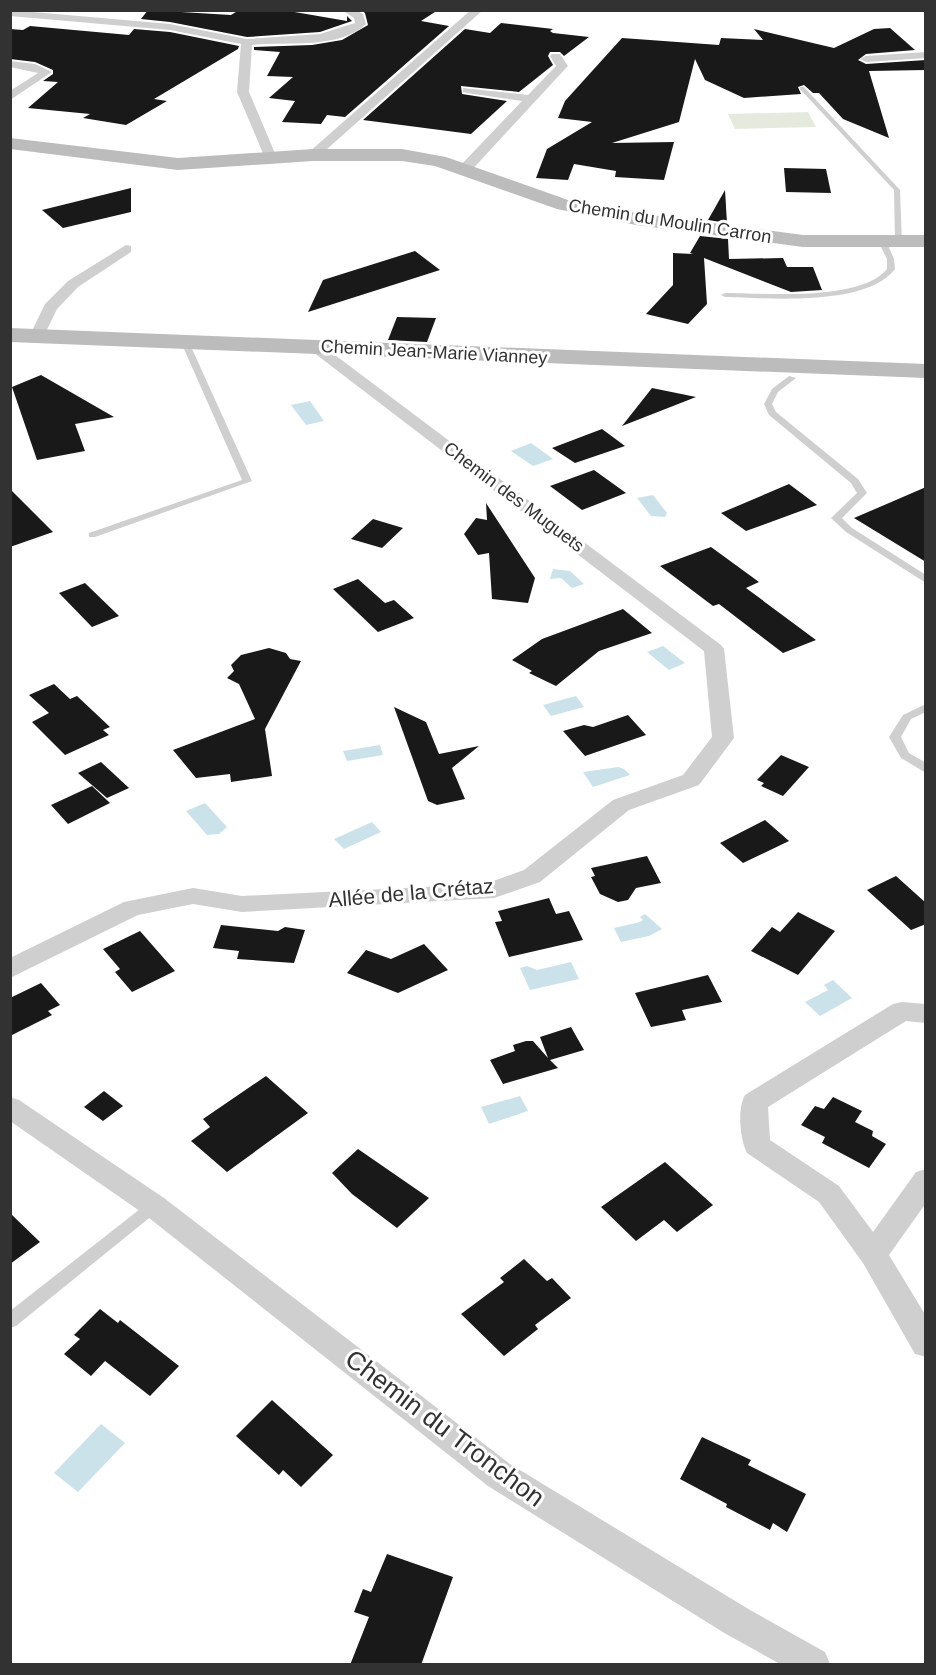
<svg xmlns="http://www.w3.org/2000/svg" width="936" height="1675" font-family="Helvetica,sans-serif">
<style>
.green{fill:#e6eade}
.water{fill:#cbe2ea}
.building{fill:#191919}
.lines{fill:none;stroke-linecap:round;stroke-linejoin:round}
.lane{fill:#cfcfcf;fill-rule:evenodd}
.street{fill:#cfcfcf;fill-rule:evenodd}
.secondary{fill:#bcbcbc;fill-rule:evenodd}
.labels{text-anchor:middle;stroke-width:6;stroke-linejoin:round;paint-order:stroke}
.far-street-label{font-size:18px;fill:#323232;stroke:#fff}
.street-label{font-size:21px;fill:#323232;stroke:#fff}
.near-street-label{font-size:26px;fill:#323232;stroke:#fff}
</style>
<rect width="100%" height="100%" fill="#fff"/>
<polygon class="green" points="808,112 816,127 735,129 728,114"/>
<g class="water">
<polygon points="310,401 324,421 306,425 291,405"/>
<polygon points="531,443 553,459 533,466 511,451"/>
<polygon points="653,495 667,513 665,517 651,516 637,498"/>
<polygon points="553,569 570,571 584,584 572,588 561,578 550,579"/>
<polygon points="663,646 685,663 669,670 647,652"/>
<polygon points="576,696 584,707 551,716 543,705"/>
<polygon points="380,745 383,755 347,761 343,751"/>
<polygon points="618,767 624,769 630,775 593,787 583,772"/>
<polygon points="205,803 227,827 219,834 207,835 186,811"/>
<polygon points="372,822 381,832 344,849 334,839"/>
<polygon points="645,914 662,929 649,936 621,942 614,928 640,922 643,920 640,917"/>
<polygon points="571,962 579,979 530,990 520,968 527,966 537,970"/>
<polygon points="833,980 852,998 820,1016 805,1002 828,990 824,985"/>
<polygon points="520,1096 528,1111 489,1124 481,1107"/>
<polygon points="101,1424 125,1443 78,1492 54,1473"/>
</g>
<g class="building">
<polygon points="148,10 231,15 239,10 283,10 347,21 347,16 352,21 320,32 247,37 170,22 141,19"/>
<polygon points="361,10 438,10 421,21 449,26 345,117 327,115 321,124 282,122 295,101 269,98 293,77 267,76 280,52 254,50 254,47 312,45 342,40 368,25 365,13"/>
<polygon points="501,23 553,29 550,31 553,33 589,37 564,56 560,52 550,52 548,56 553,65 519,92 461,86 462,94 507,101 471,134 363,120 465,29 490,33"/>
<polygon points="30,26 129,35 134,29 170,32 239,46 238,49 154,99 167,101 126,125 83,118 90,114 28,108 58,82 43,81 53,74 53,70 35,62 10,59 10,29 23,30"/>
<polygon points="890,28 915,50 866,54 858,60 866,64 926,60 926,70 869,71 889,138 843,119 819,93 813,93 804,85 798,87 801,94 744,98 705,80 695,59 679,122 612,143 674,142 664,180 615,177 616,171 574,164 568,180 536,178 547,149 592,122 558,118 565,101 622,38 719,45 721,38 763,40 754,29 834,48 874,29"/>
<polygon points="784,168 826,169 831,193 786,192"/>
<polygon points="131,188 131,212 63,228 42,210"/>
<polygon points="725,190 727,223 708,220"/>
<polygon points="700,236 728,239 729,259 783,258 787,267 813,267 822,290 791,292 704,258 707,304 688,324 646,314 673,285 673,253 693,254 690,253"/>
<polygon points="415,251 440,270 308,312 323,280"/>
<polygon points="397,317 436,318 427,342 388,340"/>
<polygon points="41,375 114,417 75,424 85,451 37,460 12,387"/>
<polygon points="652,388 696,397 622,426"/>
<polygon points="602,429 625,446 575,463 552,448"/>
<polygon points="594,470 626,493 582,510 550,486"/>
<polygon points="789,484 817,505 746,531 721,513"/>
<polygon points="926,487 926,562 854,518 889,503"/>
<polygon points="10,489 53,532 10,547"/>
<polygon points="486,503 535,578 528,603 492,599 489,553 478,555 464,534 476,518 487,520"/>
<polygon points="373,519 403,528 382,548 351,539"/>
<polygon points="711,547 759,582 746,588 816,640 783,653 719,604 713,606 660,566"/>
<polygon points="358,579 385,603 394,600 414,618 378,632 333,589"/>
<polygon points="85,583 119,616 92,627 59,593"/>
<polygon points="623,609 652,633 599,651 556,686 529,673 532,671 512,660 542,639"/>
<polygon points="269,648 286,653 290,659 301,661 265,729 272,776 231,782 230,774 196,778 173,750 255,719 239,684 227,678 234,671 231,665 241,655"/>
<polygon points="54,684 70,699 77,696 110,727 103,730 109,735 65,755 32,722 49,713 29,695"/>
<polygon points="394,707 426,722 439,754 479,746 452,768 465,799 437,805 428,801"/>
<polygon points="628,715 646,735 585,756 563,731 584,725 593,727"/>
<polygon points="781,755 809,767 783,796 761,786 764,783 757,780"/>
<polygon points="101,762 129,788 107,798 78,773"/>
<polygon points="92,786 110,803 68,824 51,805"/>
<polygon points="765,820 789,841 743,863 720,843"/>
<polygon points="647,856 661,883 636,888 628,900 618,902 600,894 591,877 595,876 591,868"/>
<polygon points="896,876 926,903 926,924 911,930 867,890"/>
<polygon points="549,898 556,914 569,911 583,940 509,957 495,922 502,921 498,911"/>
<polygon points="798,912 835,931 798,975 751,951 772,927 780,932"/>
<polygon points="221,925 278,931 285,927 305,930 294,963 237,959 239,951 213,948"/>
<polygon points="140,931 175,971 132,992 115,972 120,969 103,949"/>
<polygon points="424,944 448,970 398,993 347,973 366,950 391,959"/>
<polygon points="708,975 722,1002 682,1010 686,1020 651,1027 635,993"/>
<polygon points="41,983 60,1005 48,1011 52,1015 10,1036 10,998"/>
<polygon points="571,1027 584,1050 550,1060 558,1068 503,1084 490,1060 515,1051 513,1045 526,1041 533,1041 548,1058 540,1037"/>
<polygon points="266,1076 308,1113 227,1172 191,1141 210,1127 203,1119"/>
<polygon points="104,1091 123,1106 103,1121 84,1107"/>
<polygon points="833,1097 862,1111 855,1122 873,1131 872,1136 886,1144 869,1168 822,1143 825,1137 801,1125 815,1106 824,1109"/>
<polygon points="358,1149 429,1198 397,1228 352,1194 332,1173"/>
<polygon points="665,1162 713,1205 677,1232 664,1220 636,1241 601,1207"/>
<polygon points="10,1213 40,1242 10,1264"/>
<polygon points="524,1259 547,1281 552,1278 571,1298 535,1325 538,1329 504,1356 461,1314 504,1282 500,1278"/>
<polygon points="100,1309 118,1323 120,1320 179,1366 150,1396 105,1361 91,1376 64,1354 80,1339 74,1335"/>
<polygon points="272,1400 333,1455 301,1487 283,1470 279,1475 236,1436"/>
<polygon points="702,1437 751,1460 748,1465 806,1494 787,1532 773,1523 770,1530 726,1507 727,1504 680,1479"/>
<polygon points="387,1554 453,1577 421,1665 350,1665 369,1617 354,1612 363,1589 371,1592"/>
</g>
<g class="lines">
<g class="lane">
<polygon points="800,87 804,87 900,190 902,244 895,242 894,190 800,89"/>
<path d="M880,241L887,243L894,259L895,269C866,307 768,298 725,297L721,295L725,293C764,293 860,302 887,269V259L879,243Z"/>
<polygon points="181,338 188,340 252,481 95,537 89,537 89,533 242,480 180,340"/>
<polygon points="789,376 796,378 778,392 772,404 776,412 858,479 867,493 842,518 852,528 926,575 926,583 846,532 831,518 857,493 851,483 769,415 764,404 772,389"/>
<polygon points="926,704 926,712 911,719 901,737 909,753 926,763 926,773 901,758 889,737 903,715"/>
<polygon points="154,1200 159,1202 161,1206 159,1210 16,1326 10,1328 10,1311 149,1202"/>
</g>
<g class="street">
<path d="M10,10L170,24L247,39L320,34L355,23L354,18L342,10H356L363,14L366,24C339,50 286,41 252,45L249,92L277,158L271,162L265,158L237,92L241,44L170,30L10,16Z"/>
<polygon points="471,10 483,10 317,158 309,158 309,152"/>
<polygon points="926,52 926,58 866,62 860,59 866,56"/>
<polygon points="552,54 560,54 568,66 566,68 469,173 459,173 459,167 522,101 467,93 463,92 463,88 528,95 556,66 550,56"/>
<polygon points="10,61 35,64 52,72 10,100 10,91 38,73 10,67"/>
<polygon points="126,245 131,246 131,252 78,287 57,309 43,338 33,338 30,335 45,304 68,281"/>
<polygon points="314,341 319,343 721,645 724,649 734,738 699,785 629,810 540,882 494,898 242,912 193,904 138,915 10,978 10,958 124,902 193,888 242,896 485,884 524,870 613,800 683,775 712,737 704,651 309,349 306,346"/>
<path d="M902,1002L926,1004V1023L906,1021L768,1107L770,1140L839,1186L873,1232L916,1172L926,1169V1203L889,1255L926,1316V1357L915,1354L863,1263L819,1202L747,1153C740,1139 737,1109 745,1095L893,1004Z"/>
<polygon points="10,1097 19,1100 164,1198 510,1464 750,1610 825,1652 830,1664 780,1664 726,1634 488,1486 144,1214 10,1121"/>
</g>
<g class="secondary">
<polygon points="10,138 178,158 313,149 402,149 446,157 568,200 636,213 803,235 926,235 926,247 803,247 636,225 557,209 435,166 402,161 313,161 178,170 10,149"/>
<polygon points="10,328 926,364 926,378 10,342"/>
</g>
</g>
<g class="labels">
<g class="far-street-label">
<text transform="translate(670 221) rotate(9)" y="6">Chemin du Moulin Carron</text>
<text transform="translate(434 352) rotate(3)" y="6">Chemin Jean-Marie Vianney</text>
<text transform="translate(514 497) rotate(37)" y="6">Chemin des Muguets</text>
</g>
<g class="street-label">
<text transform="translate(411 893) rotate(-5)" y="7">Allée de la Crétaz</text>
</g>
<g class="near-street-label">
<text transform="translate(445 1428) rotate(37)" y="9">Chemin du Tronchon</text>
</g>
</g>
<rect width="936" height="1675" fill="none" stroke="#323232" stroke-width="24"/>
</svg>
